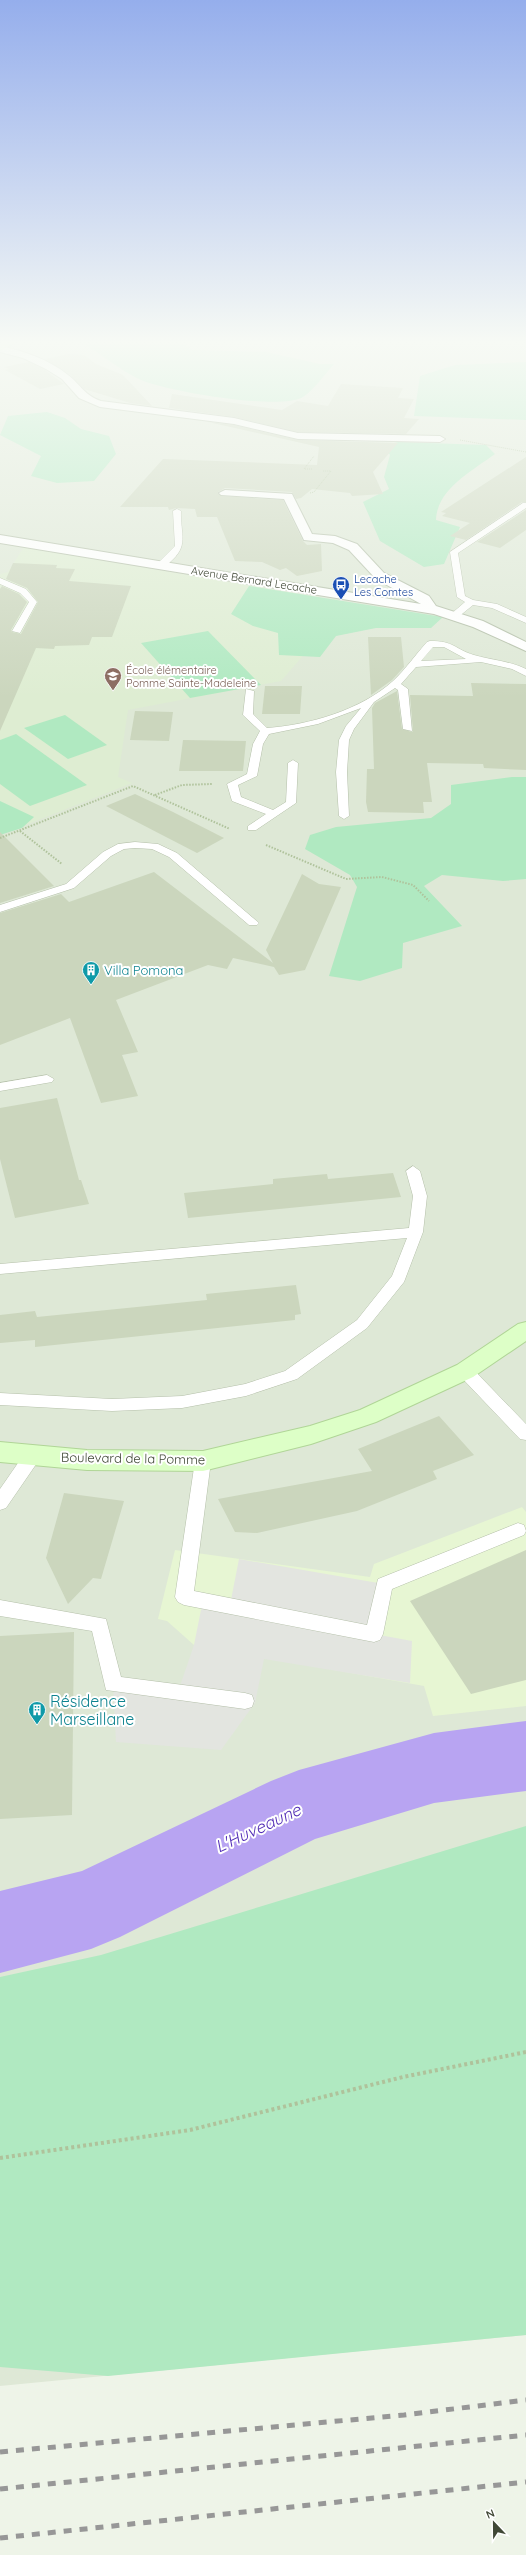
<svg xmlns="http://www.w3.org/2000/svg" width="526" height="2555" font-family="Quicksand,sans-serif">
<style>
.residential{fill:#dee8d6}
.commercial{fill:#e7f6d3}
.education{fill:#deedd2}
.green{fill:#b0e9c1}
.parking{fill:#e3e5e0}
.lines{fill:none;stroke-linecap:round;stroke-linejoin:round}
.river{fill:#b8a4f2;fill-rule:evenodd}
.building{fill:#cbd6bd}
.lane-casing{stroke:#b5c0aa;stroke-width:1}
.street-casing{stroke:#b5c0aa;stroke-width:2}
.secondary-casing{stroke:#b0d597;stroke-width:2}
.path-far2{stroke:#afc29b;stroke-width:1;stroke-dasharray:1 1;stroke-linecap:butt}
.path-far1{stroke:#afc29b;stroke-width:2;stroke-dasharray:1.5 1.5;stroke-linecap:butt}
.path{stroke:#afc29b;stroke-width:4;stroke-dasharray:3 3;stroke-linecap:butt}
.lane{fill:#fff;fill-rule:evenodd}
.street{fill:#fff;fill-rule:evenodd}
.secondary{fill:#ddffc7;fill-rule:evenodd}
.rail{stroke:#979797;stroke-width:5;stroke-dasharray:8 8;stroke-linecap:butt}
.labels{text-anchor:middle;stroke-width:4;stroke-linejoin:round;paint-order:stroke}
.far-transit-label{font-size:11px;fill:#164399;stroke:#fff;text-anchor:start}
.far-street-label{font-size:11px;fill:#404836;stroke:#fff}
.far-education-label{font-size:11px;fill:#785e54;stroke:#fff;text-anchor:start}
.culture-label{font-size:13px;fill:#0d838f;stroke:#fff;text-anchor:start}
.street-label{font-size:13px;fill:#404836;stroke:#fff}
.near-culture-label{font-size:16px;fill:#0d838f;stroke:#fff;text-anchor:start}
.near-water-label{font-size:17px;font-style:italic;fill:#522db6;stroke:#fff}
</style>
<rect width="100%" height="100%" fill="#eef4e8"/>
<polygon class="residential" points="0,340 526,340 526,2335 0,2386"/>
<polygon class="commercial" points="522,1507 526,1512 526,1706 433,1716 424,1686 194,1645 167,1621 158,1619 175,1550 370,1577 374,1564"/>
<polygon class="education" points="24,547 281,591 350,602 281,681 128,710 118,777 132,783 0,835 0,574 8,572"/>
<g class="green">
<path d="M76,340H181L191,350L266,352L320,364H334C325,374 314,390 303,397C279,411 167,391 141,380C118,370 99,351 76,340Z"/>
<polygon points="526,362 526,420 414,416 420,376 455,365"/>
<polygon points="47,412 65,418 81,429 109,436 116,454 94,481 57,483 31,476 41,456 0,435 8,416"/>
<path d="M398,442L486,445L495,454C472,471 437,489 436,520L460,527L444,564L424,567L380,541L363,502L389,489L384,477L390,455L384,446Z"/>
<polygon points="249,586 443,617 431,628 376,628 336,636 320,657 279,655 278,633 253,626 231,614"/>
<polygon points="208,631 261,685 190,698 141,643"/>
<polygon points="65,715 107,745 68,759 24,728"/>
<polygon points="16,734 87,785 30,806 0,784 0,740"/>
<polygon points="512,777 526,777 526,879 503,881 442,875 424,886 462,926 403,943 402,968 360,981 329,976 357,887 350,875 305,849 310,835 336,827 431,818 451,804 451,785"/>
<polygon points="0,801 34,817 22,828 0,835"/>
<polygon points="526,1826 526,2335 108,2376 0,2367 0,1977 101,1955"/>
</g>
<polygon class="parking" points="239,1559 384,1584 374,1634 412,1641 410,1683 264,1659 255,1703 221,1750 116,1742 113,1684 178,1692 194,1645 203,1600 230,1605"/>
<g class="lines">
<polygon class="river" points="526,1721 526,1791 434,1803 315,1839 120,1937 91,1949 0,1973 0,1891 82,1871 271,1781 299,1770 434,1733"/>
</g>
<g class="building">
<polygon points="69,354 84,355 96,364 123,375 152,406 130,403 84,389 69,374 45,359"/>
<polygon points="29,362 45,370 64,384 40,389 5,370 9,369 4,367"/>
<polygon points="341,384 403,388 398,398 414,399 404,418 419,419 406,434 298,432 234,417 169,408 172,394 282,410 297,401 328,406"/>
<polygon points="208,422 234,425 298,440 398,443 373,472 383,494 352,496 350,493 312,489 301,498 296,499 292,492 225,488 218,492 221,496 283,500 303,541 307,545 321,544 322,571 297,576 286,568 280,570 262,562 235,561 217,517 197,517 195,509 176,508 169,510 168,507 120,507 163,459 317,465 319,447"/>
<polygon points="526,457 526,502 522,502 466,540 450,536 470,523 442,516 446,513 441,512"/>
<polygon points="526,510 526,530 500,548 477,542"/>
<polygon points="13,563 57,565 56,568 75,569 69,581 131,586 112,637 92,637 89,645 55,646 54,649 36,648 0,731 0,589 2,586 19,594 27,602 11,630 12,632 21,634 38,602 27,588 6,579"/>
<polygon points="368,637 401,637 404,667 392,680 371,695"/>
<polygon points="471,683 526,684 526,770 484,768 483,764 427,763 432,802 423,802 424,813 368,812 366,802 367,769 374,769 372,708 375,703 397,691 402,729 412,732 413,731 410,695 473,696"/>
<polygon points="265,686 302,686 300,714 262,714"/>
<polygon points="135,711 173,712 169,741 130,740"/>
<polygon points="183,740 246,741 243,771 179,771"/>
<polygon points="135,794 173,812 224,838 197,853 106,806"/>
<polygon points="0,832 54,886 0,903"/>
<polygon points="154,872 273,963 266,950 302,874 319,884 341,887 305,970 279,975 274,967 233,958 227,969 208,965 116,1000 138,1052 122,1055 138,1096 101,1103 70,1018 0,1045 0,913 61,894 69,902"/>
<polygon points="57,1098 79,1180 81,1180 89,1204 15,1218 0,1159 0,1108"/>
<polygon points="393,1173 401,1197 188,1218 184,1193 273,1184 273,1179 327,1174 328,1179"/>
<polygon points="296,1285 301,1314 295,1315 295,1320 35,1347 35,1340 0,1343 0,1315 35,1311 37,1317 207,1300 206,1294"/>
<polygon points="439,1416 474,1455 433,1471 437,1479 357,1511 257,1533 235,1532 218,1499 372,1471 358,1449"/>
<polygon points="64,1493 124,1501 101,1579 93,1578 68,1604 46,1558"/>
<polygon points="526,1550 526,1680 471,1694 410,1601"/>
<polygon points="74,1632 72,1815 0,1819 0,1636"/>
</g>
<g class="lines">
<defs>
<g id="lane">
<polygon points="523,503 526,503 526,508 458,553 465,596 473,600 497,604 526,617 526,623 492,608 473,605 457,618 451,618 451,614 465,602 457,597 450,552"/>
<path d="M177,509L181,511C180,534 190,546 169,563C165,566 163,568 158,567V563L175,546L173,511Z"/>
<polygon points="0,578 26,589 37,602 20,633 12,631 29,602 20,593 0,584"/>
<path d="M430,641C455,641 454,649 474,655C491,660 510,661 526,669V676L512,669L481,662L416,667L401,684L408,689L412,731L403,729L398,690L395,688L374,702L354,729L349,740L347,772L349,816L344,819L339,816L336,772L339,740L346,726L361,708L318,724L269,734L263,744L257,776L238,785L241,797L273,810L286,802L288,763L293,760L298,763L296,803L256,830H248V826L266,814L232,801L227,784L247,774L253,744L260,731L243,715L246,689L254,691L253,714L267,728C309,725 361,710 393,681C406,669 415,655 427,642ZM433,647H444L466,659L421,661Z"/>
<polygon points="135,842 158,844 177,853 259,923 257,925 249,925 169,857 152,849 135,848 124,849 111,856 74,888 0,912 0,905 66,884 103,852 118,844"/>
<polygon points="47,1075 54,1079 52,1082 0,1091 0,1083"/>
<polygon points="413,1166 420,1171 427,1196 423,1232 404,1282 367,1328 297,1379 246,1396 182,1408 112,1411 0,1405 0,1393 112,1399 182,1396 245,1384 285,1371 357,1320 392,1276 407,1238 0,1274 0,1264 409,1228 413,1196 406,1171"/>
<polygon points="465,1365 471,1367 526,1424 526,1440 520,1439 459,1375 457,1371 459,1367"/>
<polygon points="33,1448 39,1450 41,1455 39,1460 6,1508 0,1510 0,1489 27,1450"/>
<polygon points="203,1454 209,1456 211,1461 194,1591 367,1625 378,1579 518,1523 524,1525 526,1531 524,1535 392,1589 383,1634 380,1640 374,1642 184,1605 178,1602 175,1597 195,1461 197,1456"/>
<polygon points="0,1600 106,1619 121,1677 245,1693 252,1695 254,1701 252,1707 245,1709 106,1690 92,1631 0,1616"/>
</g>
<g id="street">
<path d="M0,346C24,351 48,359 68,375C80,384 85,396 101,401L234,418L298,433L440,436L445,439L440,442L298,439L234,424L100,407L79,398L62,379L46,369L23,358L0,352Z"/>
<polygon points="225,490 292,494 312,534 335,536 357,544 384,573 429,596 436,606 483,621 526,642 526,651 473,627 434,614 0,543 0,535 421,604 376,579 349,550 333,543 304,540 284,499 221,495 219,493"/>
</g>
<g id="secondary">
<polygon points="8,340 19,340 0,351 0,344"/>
<polygon points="526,1322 526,1341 473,1377 376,1422 311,1444 203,1471 87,1470 0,1462 0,1442 87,1450 203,1451 310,1426 360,1410 457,1365 518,1324"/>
</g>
</defs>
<use href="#lane" class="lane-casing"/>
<use href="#street" class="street-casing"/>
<use href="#secondary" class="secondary-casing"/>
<g class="path-far2">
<polyline points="460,440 526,452"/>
<polyline points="312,469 304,469 314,456"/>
<polyline points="310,493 314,492 331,471 323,471"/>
</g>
<g class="path-far1">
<polyline points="155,795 182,785 212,784"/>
<polyline points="20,831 62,864"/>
<polyline points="0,838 133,786 230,829"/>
<polyline points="266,845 346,879 382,877 413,885 429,901"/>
</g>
<polyline class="path" points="0,2158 190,2130 403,2077 526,2052"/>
<use href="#lane" class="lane"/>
<use href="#street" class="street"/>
<use href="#secondary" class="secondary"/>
<g class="rail">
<polyline points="0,2452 404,2415 526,2400"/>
<polyline points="0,2489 526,2435"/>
<polyline points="0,2538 526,2482"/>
</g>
</g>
<linearGradient id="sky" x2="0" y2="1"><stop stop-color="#95aeec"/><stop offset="0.49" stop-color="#f7faf5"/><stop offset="1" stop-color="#f7faf5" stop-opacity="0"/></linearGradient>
<rect width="526" height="698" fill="url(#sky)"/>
<defs>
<symbol id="bus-pin" viewBox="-11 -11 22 30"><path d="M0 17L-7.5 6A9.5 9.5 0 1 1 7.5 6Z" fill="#1a4fb4" stroke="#fff"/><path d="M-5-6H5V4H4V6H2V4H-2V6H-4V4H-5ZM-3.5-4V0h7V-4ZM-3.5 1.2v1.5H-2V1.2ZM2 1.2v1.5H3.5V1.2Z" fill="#fff"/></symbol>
<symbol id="school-pin" viewBox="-11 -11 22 30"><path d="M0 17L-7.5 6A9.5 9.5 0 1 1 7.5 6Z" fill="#8d6e63" stroke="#fff"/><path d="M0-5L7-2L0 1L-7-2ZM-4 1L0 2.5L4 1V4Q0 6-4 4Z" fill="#fff"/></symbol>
<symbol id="building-pin" viewBox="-11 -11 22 30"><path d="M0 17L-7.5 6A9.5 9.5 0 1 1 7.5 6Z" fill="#0f9aa8" stroke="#fff"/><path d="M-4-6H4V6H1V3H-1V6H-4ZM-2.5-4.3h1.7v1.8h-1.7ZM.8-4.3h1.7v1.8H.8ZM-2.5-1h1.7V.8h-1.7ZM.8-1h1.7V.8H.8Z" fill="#fff"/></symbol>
</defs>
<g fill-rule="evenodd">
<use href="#bus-pin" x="331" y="575" width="20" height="27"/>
<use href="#school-pin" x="103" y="666" width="20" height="27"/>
<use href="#building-pin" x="81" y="960" width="20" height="27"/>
<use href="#building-pin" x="27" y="1700" width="20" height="27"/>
</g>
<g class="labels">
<g class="far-transit-label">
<text x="354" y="583">Lecache<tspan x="354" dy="13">Les Comtes</tspan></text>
</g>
<g class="far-street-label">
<text transform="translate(254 580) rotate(9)" y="4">Avenue Bernard Lecache</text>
</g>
<g class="far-education-label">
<text x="126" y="674">École élémentaire<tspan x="126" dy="13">Pomme Sainte-Madeleine</tspan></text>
</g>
<g class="culture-label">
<text x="104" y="975">Villa Pomona</text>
</g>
<g class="street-label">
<text transform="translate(133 1458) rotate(1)" y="5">Boulevard de la Pomme</text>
</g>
<g class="near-culture-label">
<text x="50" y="1707">Résidence<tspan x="50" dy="18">Marseillane</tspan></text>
</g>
<g class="near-water-label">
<text transform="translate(258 1828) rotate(-25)" y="6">L'Huveaune</text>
</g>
</g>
<g transform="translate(494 2523) rotate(338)" stroke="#ffffff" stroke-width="3" paint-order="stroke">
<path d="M0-3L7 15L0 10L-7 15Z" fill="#404836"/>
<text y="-6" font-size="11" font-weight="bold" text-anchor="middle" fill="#404836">N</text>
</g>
</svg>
